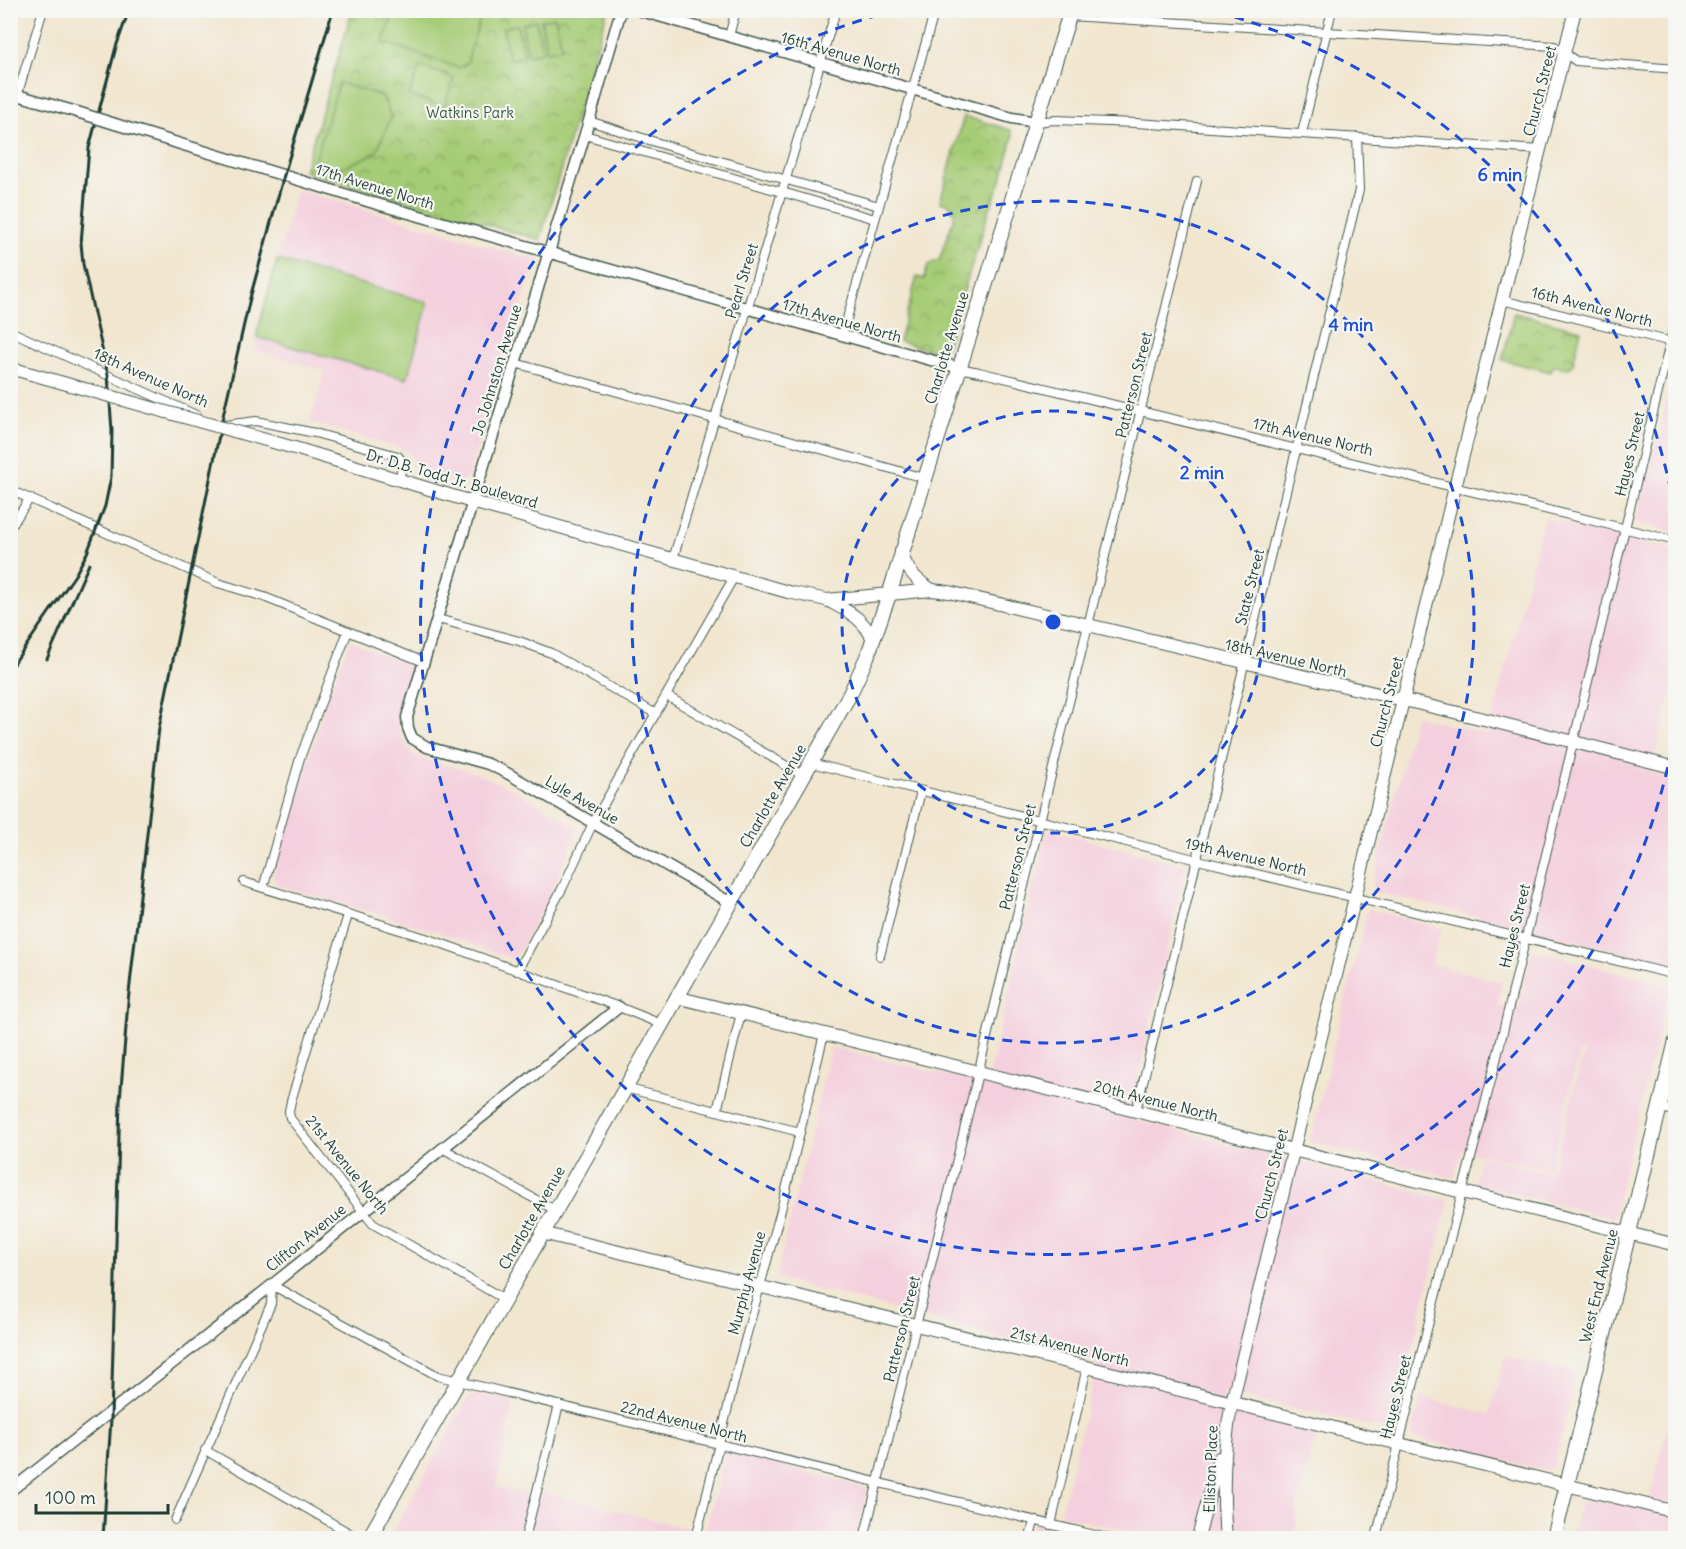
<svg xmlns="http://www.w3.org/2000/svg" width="1686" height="1549" font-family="Delius,sans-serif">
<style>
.built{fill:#f4cfdd}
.park{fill:url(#park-crowns);stroke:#628455;stroke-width:1.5}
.garden{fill:#a5cc76;stroke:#628455;stroke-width:1.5}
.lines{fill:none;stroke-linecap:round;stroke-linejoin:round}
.minor-casing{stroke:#3e564b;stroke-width:10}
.tertiary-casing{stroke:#3e564b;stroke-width:13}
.secondary-casing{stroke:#3e564b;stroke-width:14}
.primary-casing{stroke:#3e564b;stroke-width:16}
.minor{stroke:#fff;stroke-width:8}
.tertiary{stroke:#fff;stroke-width:10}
.secondary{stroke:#fff;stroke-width:12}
.primary{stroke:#fff;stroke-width:14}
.rail{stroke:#1f3d34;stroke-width:3}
.tertiary-bridge-casing{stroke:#3e564b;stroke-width:13;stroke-linecap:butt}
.secondary-bridge-casing{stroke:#3e564b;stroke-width:14;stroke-linecap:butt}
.tertiary-bridge{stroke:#fff;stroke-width:10}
.secondary-bridge{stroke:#fff;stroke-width:12}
.ring{fill:none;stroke:#1d4ed8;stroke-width:3;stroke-dasharray:10 8}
.labels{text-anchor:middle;stroke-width:4.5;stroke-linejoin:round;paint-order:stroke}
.street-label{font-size:15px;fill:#1f3d34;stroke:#f6f6f2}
.park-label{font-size:15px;fill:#3a5a41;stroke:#f6f6f2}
.centre{fill:#1d4ed8;stroke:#f6f6f2;stroke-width:3}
.ring-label{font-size:18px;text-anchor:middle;font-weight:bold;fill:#1d4ed8;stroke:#f6f6f2;stroke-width:4.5;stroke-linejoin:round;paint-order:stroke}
</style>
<defs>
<pattern id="park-crowns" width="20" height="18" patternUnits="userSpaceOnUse" patternTransform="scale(1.5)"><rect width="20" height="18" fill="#a5cc76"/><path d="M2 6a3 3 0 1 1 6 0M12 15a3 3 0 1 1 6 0" fill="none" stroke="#86a762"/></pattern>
</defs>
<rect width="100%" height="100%" fill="#f6f6f2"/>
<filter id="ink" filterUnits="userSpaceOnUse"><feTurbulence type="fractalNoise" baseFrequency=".0167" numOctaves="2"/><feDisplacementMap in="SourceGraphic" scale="12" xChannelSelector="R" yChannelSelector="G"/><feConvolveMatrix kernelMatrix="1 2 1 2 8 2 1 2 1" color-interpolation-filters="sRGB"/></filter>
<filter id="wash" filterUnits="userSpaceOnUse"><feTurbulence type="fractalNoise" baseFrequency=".008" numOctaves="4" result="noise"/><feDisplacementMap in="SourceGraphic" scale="24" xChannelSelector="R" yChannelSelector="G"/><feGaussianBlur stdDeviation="1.35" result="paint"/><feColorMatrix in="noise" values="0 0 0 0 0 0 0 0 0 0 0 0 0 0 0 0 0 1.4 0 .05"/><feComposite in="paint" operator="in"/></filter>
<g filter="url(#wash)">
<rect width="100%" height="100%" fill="#f1e6cf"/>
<g class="built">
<polygon points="297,189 536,260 468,478 460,482 419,471 414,467 412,456 406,450 310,422 325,371 255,350 256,337"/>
<polygon points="1675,367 1675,532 1635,522"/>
<polygon points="1544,518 1675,551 1675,678 1651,772 1675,779 1675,965 1371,891 1415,716 1488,735"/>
<polygon points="350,641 413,667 397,719 401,736 408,748 417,757 472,772 513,789 578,828 550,896 514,960 433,930 277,885 273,875 328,695"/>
<polygon points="1047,829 1186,866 1129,1118 1449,1200 1392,1431 1224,1392 1216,1463 1232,1402 1319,1423 1297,1506 1295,1538 1155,1538 1060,1515 1098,1363 776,1278 831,1047 987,1085"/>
<polygon points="1368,909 1442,928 1432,964 1502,982 1498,1006 1517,1010 1532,950 1670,986 1613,1218 1474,1184 1481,1156 1551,1174 1584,1052 1580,1051 1549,1170 1462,1150 1454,1178 1310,1142"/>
<polygon points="1505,1356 1576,1373 1554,1466 1547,1471 1411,1437 1421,1397 1490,1414"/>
<polygon points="474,1393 514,1401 496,1487 540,1500 543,1492 705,1533 726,1452 868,1488 856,1538 389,1538 469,1397"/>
<polygon points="1675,1399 1675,1538 1571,1538 1580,1503 1587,1500 1648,1505"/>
<polygon points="1034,1521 1107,1538 1030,1538"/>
</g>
<g class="park">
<polygon points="604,10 607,12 540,240 304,171 352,11"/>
<polygon points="964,116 1011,130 1013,137 1003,175 989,211 946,347 935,352 899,341 917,277 924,279 928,265 939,260 955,215 949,204 940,202"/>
<polygon points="1514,313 1581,330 1573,364 1570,368 1553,366 1551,372 1502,360"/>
</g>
<g class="garden">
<polygon points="398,11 482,11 467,63 459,68 383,42 393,16"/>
<polygon points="555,17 562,48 547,51 541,20"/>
<polygon points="536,21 543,52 528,55 522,24"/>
<polygon points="517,25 524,56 509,59 503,28"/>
<polygon points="420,66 454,78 444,107 409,95"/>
<polygon points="339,83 382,96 391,117 376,153 337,170 314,163"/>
<polygon points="277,260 427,302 427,307 407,379 256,337"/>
</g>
</g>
<g filter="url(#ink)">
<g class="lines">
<defs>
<g id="minor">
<polyline points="1069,16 1554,46 1576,61 1676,69"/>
<polyline points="729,36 736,10"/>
<polyline points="10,119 43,10"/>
<polyline points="589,121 671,147 879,206"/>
<polyline points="1036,122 1055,120 1136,123 1541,150"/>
<polyline points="1302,133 1332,10"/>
<polyline points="585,135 875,219"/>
<polyline points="1502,300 1676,343"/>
<polyline points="10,331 196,415"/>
<polyline points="842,336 935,10"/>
<polyline points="515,363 924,478"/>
<polyline points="959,368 979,372 1676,541"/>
<polyline points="225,425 256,421 315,433 398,456 403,462 399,480"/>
<polyline points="10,490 218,583 264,597 424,662"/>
<polyline points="10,528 30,498"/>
<polyline points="673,559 836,10"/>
<polyline points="438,619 519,641 551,653 656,714"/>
<polyline points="667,696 804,776"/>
<polyline points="811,763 1198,860 1676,975"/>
<polyline points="244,882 429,939 619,1007 661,1024"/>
<polyline points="263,888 300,758 348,631"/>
<polyline points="348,915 291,1101 289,1111 290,1118 373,1224 504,1299"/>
<polyline points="880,956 921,791"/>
<polyline points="517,971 563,887 593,823 734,577"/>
<polyline points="625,1088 800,1132"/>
<polyline points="1660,1108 1676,1111"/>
<polyline points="717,1111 741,1013"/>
<polyline points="1136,1111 1359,190 1357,137"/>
<polyline points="442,1148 555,1210"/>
<polyline points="205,1450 358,1538"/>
<polyline points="175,1520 271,1304 272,1285 438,1376 1107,1538"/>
<polyline points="1051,1525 1087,1367"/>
<polyline points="525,1538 559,1405"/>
<polyline points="696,1538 738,1366 781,1210 824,1034"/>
<polyline points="864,1538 1197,181"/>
<polyline points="1030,1538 1034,1521"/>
<polyline points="1376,1538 1431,1313 1494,1069 1676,318"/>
</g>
<g id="tertiary">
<polyline points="621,10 589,121 407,717 408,728 412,738 427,747 488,764 507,773 731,903"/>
<polyline points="638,10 1012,118 1036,122"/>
<polyline points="10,93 77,112"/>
<polyline points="115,124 377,204 959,368"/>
<polyline points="10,1491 272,1285 619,1007"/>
</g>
<g id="secondary">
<polyline points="298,449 472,502 788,592 827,600 932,590 949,592 1488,720 1676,768"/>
<path d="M901,551C906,570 916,580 932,590"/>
<path d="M827,600C849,612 862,617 873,639"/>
<polyline points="676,997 1676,1245"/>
<polyline points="542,1233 1676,1512"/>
<polyline points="1198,1538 1219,1458"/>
<path d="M1226,1538C1222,1493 1223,1447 1232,1402L1455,487L1575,10"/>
</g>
<g id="primary">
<polyline points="369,1538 850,694 867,657 889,595 1071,10"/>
<polyline points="1554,1538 1676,1041"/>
</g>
</defs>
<use href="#minor" class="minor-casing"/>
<use href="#tertiary" class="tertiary-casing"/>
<use href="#secondary" class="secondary-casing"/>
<use href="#primary" class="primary-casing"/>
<use href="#minor" class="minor"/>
<use href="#tertiary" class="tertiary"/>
<use href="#secondary" class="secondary"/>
<use href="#primary" class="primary"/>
<g class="rail">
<polyline points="47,659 89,564"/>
<polyline points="10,669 75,575 87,553 105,506 111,477 112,431 108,375 83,264 81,243 89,148 116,47 129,10"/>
<polyline points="103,1538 111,1419 120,1101 128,1002 159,728 223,416 250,298 284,175 333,10"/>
</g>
<defs>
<polyline id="tertiary-bridge" points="77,112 115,124"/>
<polyline id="secondary-bridge" points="10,368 298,449"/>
</defs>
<use href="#tertiary-bridge" class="tertiary-bridge-casing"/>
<use href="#secondary-bridge" class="secondary-bridge-casing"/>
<use href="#tertiary-bridge" class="tertiary-bridge"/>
<use href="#secondary-bridge" class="secondary-bridge"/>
</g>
</g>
<g class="ring">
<circle cx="1053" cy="622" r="211"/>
<circle cx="1053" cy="622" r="421"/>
<path d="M1675 732A632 632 0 1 1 889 12M1217 12A632 632 0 0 1 1675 512"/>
</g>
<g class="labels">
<g class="street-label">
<text transform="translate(841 54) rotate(16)" y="5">16th Avenue North</text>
<text transform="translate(1540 91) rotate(-76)" y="5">Church Street</text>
<text transform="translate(375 187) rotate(17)" y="5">17th Avenue North</text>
<text transform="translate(742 281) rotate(-73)" y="5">Pearl Street</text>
<text transform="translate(1592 307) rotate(14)" y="5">16th Avenue North</text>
<text transform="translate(842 321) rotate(16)" y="5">17th Avenue North</text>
<text transform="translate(947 348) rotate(-73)" y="5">Charlotte Avenue</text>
<text transform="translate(497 370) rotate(-73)" y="5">Jo Johnston Avenue</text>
<text transform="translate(151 378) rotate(24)" y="5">18th Avenue North</text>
<text transform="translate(1134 385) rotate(-76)" y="5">Patterson Street</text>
<text transform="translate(1313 437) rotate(13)" y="5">17th Avenue North</text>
<text transform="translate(1630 454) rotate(-77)" y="5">Hayes Street</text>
<text transform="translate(452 479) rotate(16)" y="5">Dr. D.B. Todd Jr. Boulevard</text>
<text transform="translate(1250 587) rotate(-76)" y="5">State Street</text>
<text transform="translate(1286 658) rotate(13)" y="5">18th Avenue North</text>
<text transform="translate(1387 702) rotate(-76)" y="5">Church Street</text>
<text transform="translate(773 796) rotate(-60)" y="5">Charlotte Avenue</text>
<text transform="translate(582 800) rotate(30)" y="5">Lyle Avenue</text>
<text transform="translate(1018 857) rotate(-76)" y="5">Patterson Street</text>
<text transform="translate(1246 857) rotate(13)" y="5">19th Avenue North</text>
<text transform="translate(1515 926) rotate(-76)" y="5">Hayes Street</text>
<text transform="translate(1156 1101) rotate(14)" y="5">20th Avenue North</text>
<text transform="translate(347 1165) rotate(51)" y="5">21st Avenue North</text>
<text transform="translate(1272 1174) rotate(-76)" y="5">Church Street</text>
<text transform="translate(532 1218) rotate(-60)" y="5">Charlotte Avenue</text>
<text transform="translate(306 1238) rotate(-39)" y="5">Clifton Avenue</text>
<text transform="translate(747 1283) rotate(-75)" y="5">Murphy Avenue</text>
<text transform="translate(1599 1286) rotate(-76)" y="5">West End Avenue</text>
<text transform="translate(902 1329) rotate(-76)" y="5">Patterson Street</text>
<text transform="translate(1070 1347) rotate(14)" y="5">21st Avenue North</text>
<text transform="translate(1396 1397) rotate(-76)" y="5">Hayes Street</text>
<text transform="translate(684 1422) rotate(14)" y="5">22nd Avenue North</text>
<text transform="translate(1211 1469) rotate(-88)" y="5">Elliston Place</text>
</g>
<g class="park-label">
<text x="470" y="118">Watkins Park</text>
</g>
</g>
<circle cx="1053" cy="622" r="9" class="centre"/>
<g class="ring-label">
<text x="1500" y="181">6 min</text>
<text x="1351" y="331">4 min</text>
<text x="1202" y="479">2 min</text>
</g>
<rect width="1686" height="1549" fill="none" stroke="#f6f6f2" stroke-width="36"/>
<path d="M36 1504v9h132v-9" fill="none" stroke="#1f3d34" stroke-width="3"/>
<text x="45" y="1504" font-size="18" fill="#1f3d34" stroke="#f6f6f2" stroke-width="4.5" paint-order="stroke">100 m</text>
</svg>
